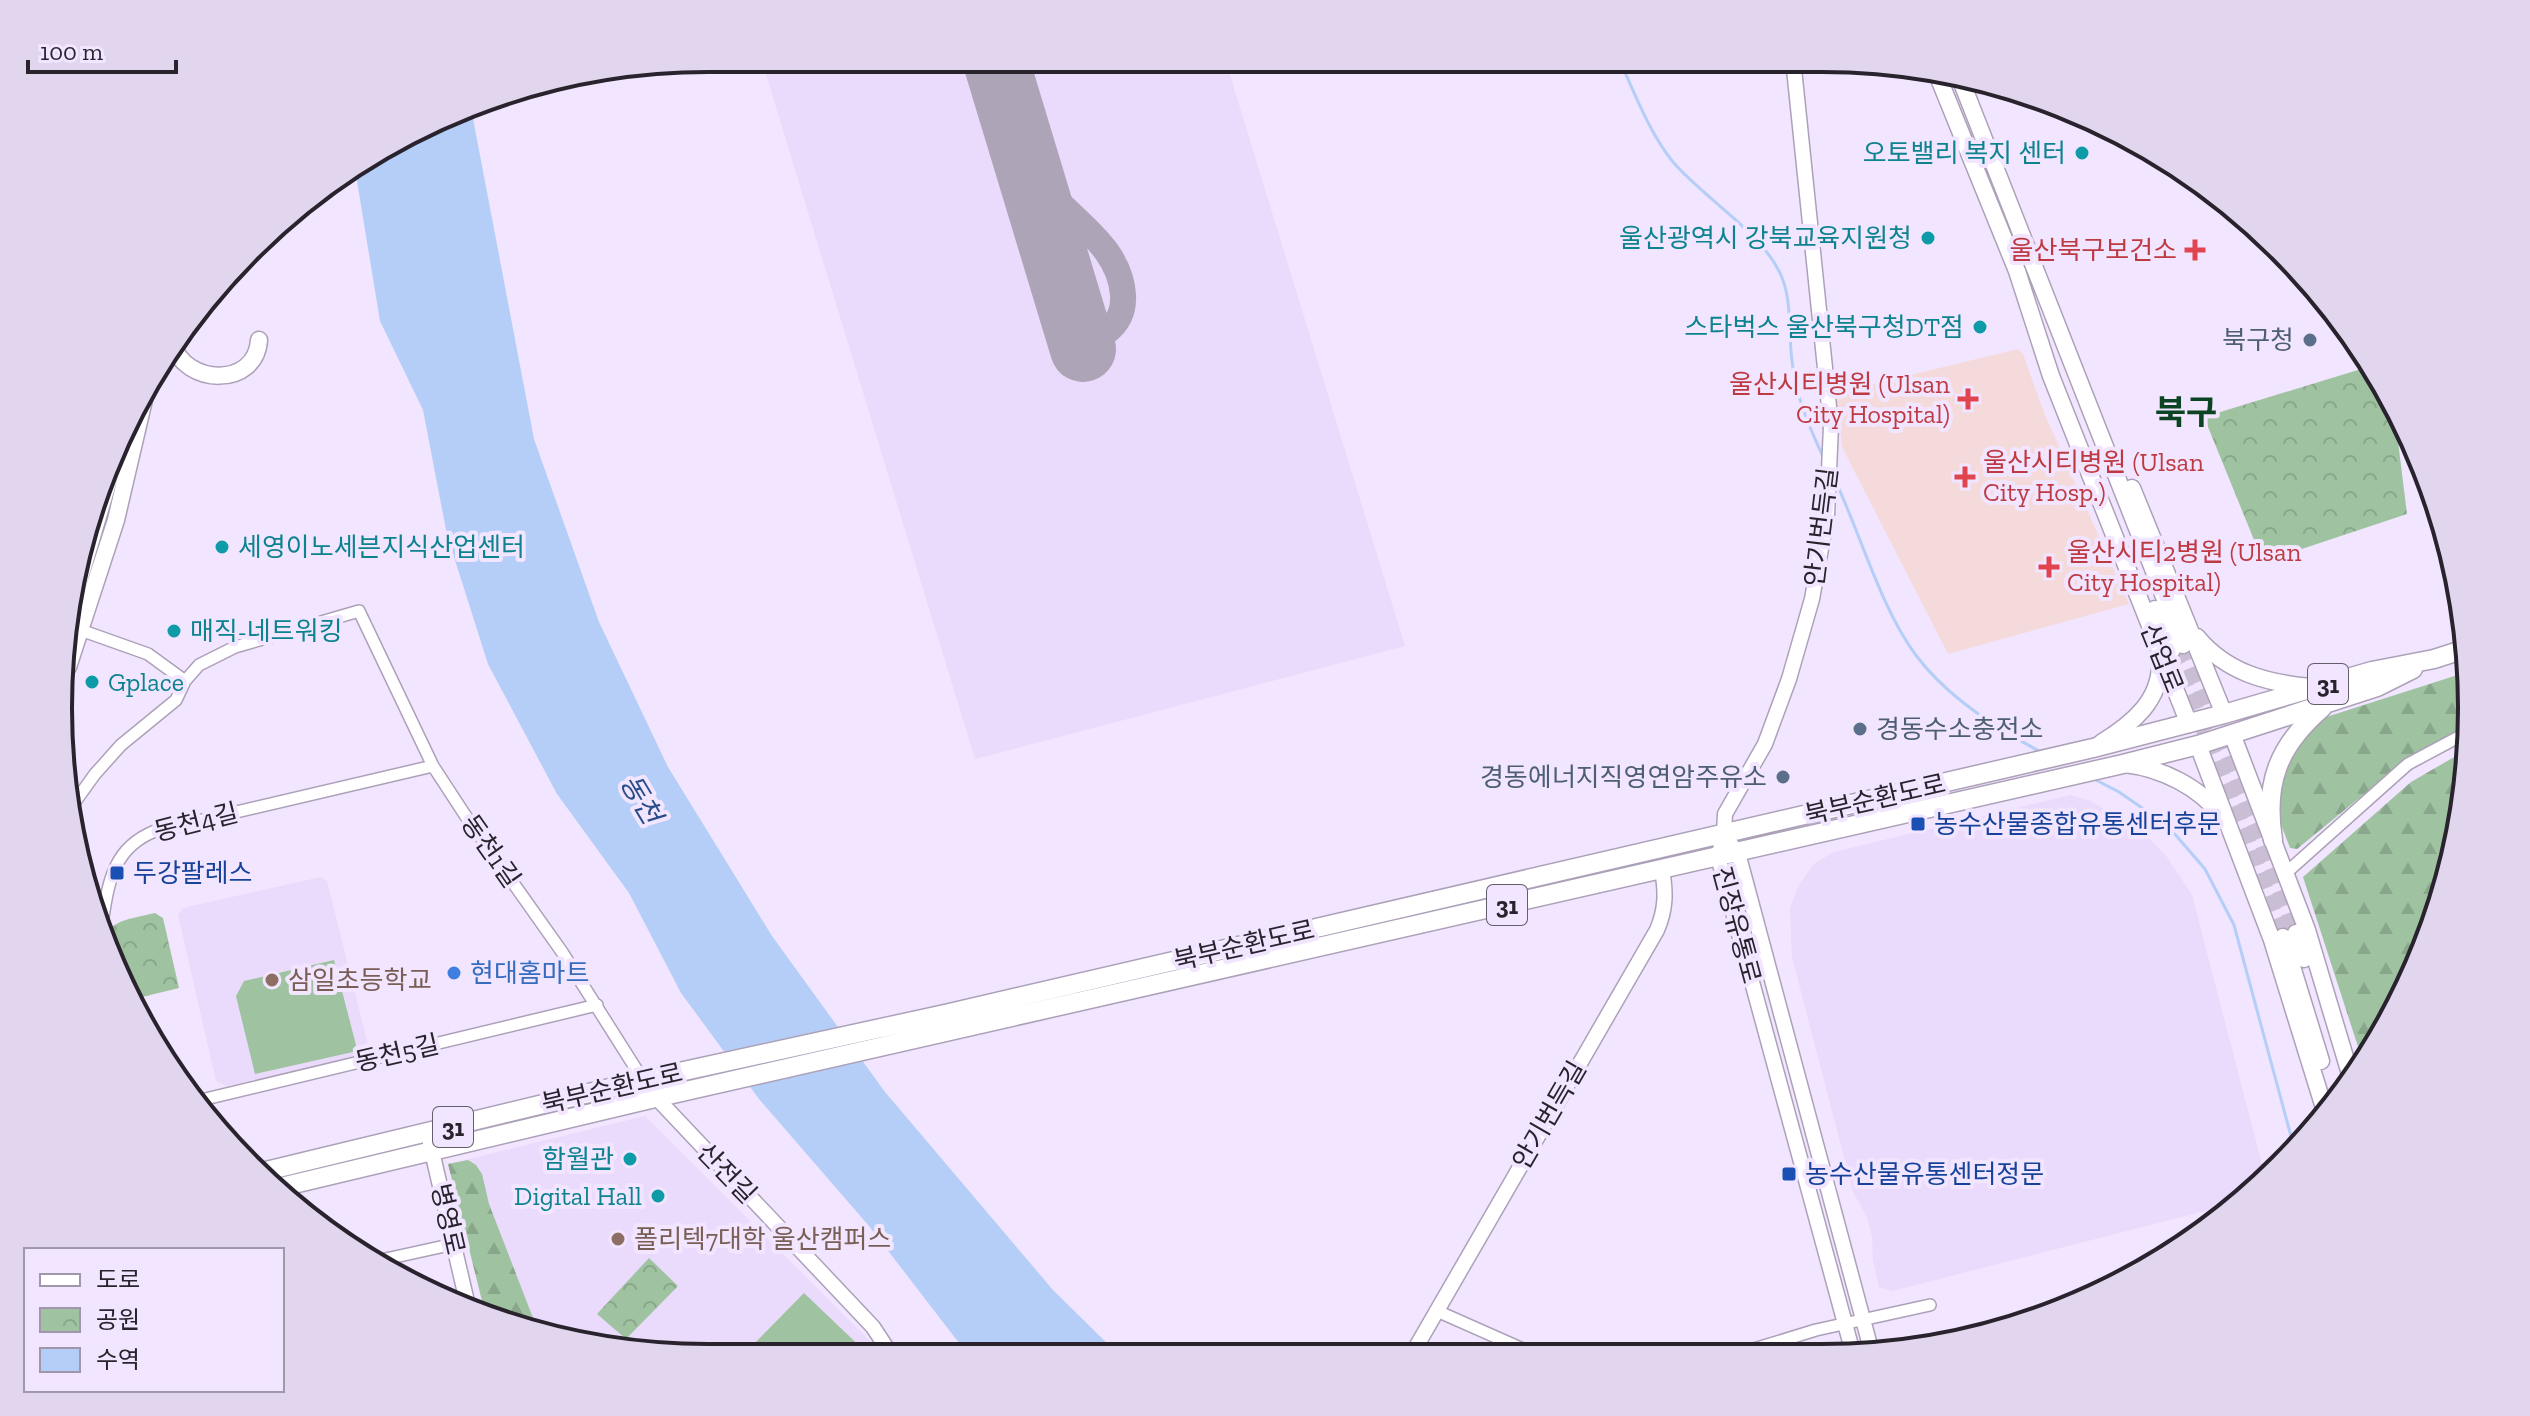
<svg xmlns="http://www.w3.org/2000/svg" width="2530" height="1416" font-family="'Zilla Slab','Noto Sans KR',serif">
<defs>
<pattern id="forest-firs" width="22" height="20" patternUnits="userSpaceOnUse" patternTransform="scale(2)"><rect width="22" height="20" fill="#9fc3a0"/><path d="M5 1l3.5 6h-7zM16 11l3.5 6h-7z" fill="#89a78a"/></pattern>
<pattern id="park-crowns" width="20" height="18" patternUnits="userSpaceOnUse" patternTransform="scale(2)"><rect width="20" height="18" fill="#9fc3a0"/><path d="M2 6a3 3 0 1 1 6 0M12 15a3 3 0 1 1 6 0" fill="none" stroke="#89a78a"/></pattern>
</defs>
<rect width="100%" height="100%" fill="#f2e5ff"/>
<path fill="#eadafb" d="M 761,58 L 1225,59 L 1405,646 L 975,759 Z
M 2070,795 L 2091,801 L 2147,836 L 2167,857 L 2192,895 L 2266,1180 L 2228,1205 L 1892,1291 L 1879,1287 L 1873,1260 L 1872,1237 L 1867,1217 L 1853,1192 L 1792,957 L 1790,908 L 1799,885 L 1814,864 L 1834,852 Z
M 321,877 L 327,881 L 368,1045 L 363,1054 L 227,1086 L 216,1081 L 178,915 L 183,908 Z
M 645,1116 L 885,1356 L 666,1357 L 539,1336 L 487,1314 L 448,1164 Z"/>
<path fill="#f5dadb" d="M 2018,349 L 2023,354 L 2045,415 L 2129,604 L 1948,654 L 1842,447 L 1836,393 Z"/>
<path fill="url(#forest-firs)" d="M 2470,671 L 2469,726 L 2396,768 L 2297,849 L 2290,848 L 2280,822 L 2276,788 L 2295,746 L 2320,719 Z
M 2468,749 L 2466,793 L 2437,917 L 2385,1033 L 2363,1062 L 2303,877 L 2411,782 Z
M 468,1160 L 476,1165 L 482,1174 L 489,1204 L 540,1336 L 485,1313 L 448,1164 Z"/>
<path fill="url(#park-crowns)" d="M 2371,366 L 2393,401 L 2407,514 L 2263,562 L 2204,417 Z
M 155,913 L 163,918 L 179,988 L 134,999 L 107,956 C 99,919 128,920 155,913 Z
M 649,1258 L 678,1286 L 626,1339 L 597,1314 Z"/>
<path fill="#9fc3a0" d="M 334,960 L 356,1045 L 353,1052 L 255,1074 L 236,996 L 244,981 Z
M 804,1293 L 870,1356 L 742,1356 Z"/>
<path fill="#b5cef7" d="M 471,108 L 534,439 L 599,622 L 668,767 L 772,936 L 885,1092 L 1053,1290 L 1119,1355 L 969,1356 L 869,1226 L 759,1099 L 681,993 L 629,893 L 557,794 L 488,664 L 447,535 L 423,410 L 380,321 L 355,169 Z"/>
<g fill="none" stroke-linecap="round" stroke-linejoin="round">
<path stroke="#b5cef7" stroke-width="3" d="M 1619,59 C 1635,94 1649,132 1673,162 C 1703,197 1759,231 1779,271 C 1793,298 1788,332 1792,361 C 1796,398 1809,426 1824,459
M 1835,480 C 1860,533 1881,608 1915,654 C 1946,696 1995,728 2041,752
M 2094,779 L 2119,792 L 2167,825 L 2205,869 L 2234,925 L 2295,1151"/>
<path stroke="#aea4b8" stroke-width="26" d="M 1020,141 C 1027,159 1033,174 1046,189 C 1074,222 1120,247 1123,295 C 1124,311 1119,322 1106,332 C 1098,338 1088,342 1078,339 C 1042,329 1052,296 1050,267 C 1049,249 1045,231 1042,213"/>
<path stroke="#aea4b8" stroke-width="66" d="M 995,58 L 1083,349"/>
<path stroke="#cabed5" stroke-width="16" stroke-dasharray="16 8" stroke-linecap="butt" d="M 2183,645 L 2257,828 L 2296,933
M 2172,650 L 2245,833 L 2283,937"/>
<defs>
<path id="minor" d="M 72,627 L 148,654 L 185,681
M 72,806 L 95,774 L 121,745 L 176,700 L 185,681 L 199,665 L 235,647 L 359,611 L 433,766 L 465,815 L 562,952 L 643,1080
M 2286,873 L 2408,764 L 2468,732
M 101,930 C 108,887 110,849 155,831 L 433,766
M 197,1101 L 597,1005
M 372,1262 L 454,1244
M 1437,1311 L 1534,1354
M 1741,1353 L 1816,1330 L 1930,1305"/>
<path id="tertiary" d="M 1793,59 L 1831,426 L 1827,515 L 1812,599 L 1789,679 L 1765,744 L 1725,814 L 1724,834 L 1718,857 L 1853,1353
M 1731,844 L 1738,853 L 1872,1353
M 650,1091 L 873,1327 L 892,1356
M 430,1143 L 468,1306
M 1412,1354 L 1657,930 C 1666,909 1666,892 1662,870"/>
<path id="secondary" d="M 1937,74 L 2017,271 L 2051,376 L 2189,724
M 1960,78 L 2183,645
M 172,343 C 185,386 256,388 259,340
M 2132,488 L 2224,714
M 74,598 L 112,469
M 2155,609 L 2172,650
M 2197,637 C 2227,673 2267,683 2311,687
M 68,667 L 116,520 L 144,400
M 2232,734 L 2307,930 L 2351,1077
M 2101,743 C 2132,724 2162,700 2160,660
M 2198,745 L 2272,940 L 2325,1111
M 2125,764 C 2161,768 2200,787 2221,816
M 2296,933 L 2304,959
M 2283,937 L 2321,1061"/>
<path id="primary" d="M 2273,840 C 2264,783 2278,746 2322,708
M 262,1172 L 643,1080 L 945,1014 L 2093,748 L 2224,714 L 2372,671 L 2434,659 L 2468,648
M 281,1187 L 655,1098 L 2123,764 L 2198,745 L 2377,687 L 2413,669"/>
</defs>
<use href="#minor" stroke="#ada1b9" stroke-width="14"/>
<use href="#tertiary" stroke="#ada1b9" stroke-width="17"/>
<use href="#secondary" stroke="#ada1b9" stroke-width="19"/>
<use href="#primary" stroke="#ada1b9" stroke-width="21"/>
<use href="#minor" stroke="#fff" stroke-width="11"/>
<use href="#tertiary" stroke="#fff" stroke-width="14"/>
<use href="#secondary" stroke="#fff" stroke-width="16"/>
<use href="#primary" stroke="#fff" stroke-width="18"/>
</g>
<g fill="#0f9aa8" stroke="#f2e5ff" stroke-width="3">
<circle cx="2082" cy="153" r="8"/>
<circle cx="1928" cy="238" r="8"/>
<circle cx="1980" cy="327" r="8"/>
<circle cx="222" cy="547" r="8"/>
<circle cx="174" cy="631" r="8"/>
<circle cx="92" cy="682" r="8"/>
<circle cx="630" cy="1159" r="8"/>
<circle cx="658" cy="1196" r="8"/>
</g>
<g fill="#e0444e" stroke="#f2e5ff" stroke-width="3">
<path d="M2191 238h8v8h8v8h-8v8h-8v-8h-8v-8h8z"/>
<path d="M1964 387h8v8h8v8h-8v8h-8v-8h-8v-8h8z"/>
<path d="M1961 465h8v8h8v8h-8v8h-8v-8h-8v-8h8z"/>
<path d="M2045 555h8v8h8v8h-8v8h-8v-8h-8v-8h8z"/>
</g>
<g fill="#5c6f8a" stroke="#f2e5ff" stroke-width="3">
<circle cx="2310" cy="340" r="8"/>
<circle cx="1860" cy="729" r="8"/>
<circle cx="1783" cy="777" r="8"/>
</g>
<g fill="#1a4fb4" stroke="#f2e5ff" stroke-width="3">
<rect x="1910" y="816" width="16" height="16" rx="4"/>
<rect x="109" y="865" width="16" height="16" rx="4"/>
<rect x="1781" y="1166" width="16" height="16" rx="4"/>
</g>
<circle fill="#3f7fe0" stroke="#f2e5ff" stroke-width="3" cx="454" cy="973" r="8"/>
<g fill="#8d6e63" stroke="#f2e5ff" stroke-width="3">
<circle cx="272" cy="980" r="8"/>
<circle cx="618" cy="1239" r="8"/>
</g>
<g text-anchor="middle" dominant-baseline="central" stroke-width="8" stroke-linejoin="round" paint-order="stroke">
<g fill="#f2e5ff" stroke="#655d6c" stroke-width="2">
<rect x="2308" y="664" width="40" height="40" rx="6"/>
<rect x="1487" y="885" width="40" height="40" rx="6"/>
<rect x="433" y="1107" width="40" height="40" rx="6"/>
</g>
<g font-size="24" font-weight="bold" fill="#28232d">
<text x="2328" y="684">31</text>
<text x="1507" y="905">31</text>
<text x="453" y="1127">31</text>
</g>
<g font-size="26" fill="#0d838f" stroke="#f2e5ff" text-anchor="end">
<text x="2066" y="153">오토밸리 복지 센터</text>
<text x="1912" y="238">울산광역시 강북교육지원청</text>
<text x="1964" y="327">스타벅스 울산북구청DT점</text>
<text x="238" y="547" text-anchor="start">세영이노세븐지식산업센터</text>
<text x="190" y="631" text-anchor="start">매직-네트워킹</text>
<text x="108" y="682" text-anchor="start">Gplace</text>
<text x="614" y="1159">함월관</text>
<text x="642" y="1196">Digital Hall</text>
</g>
<g font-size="26" fill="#be3a42" stroke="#f2e5ff" text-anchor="end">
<text x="2177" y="250">울산북구보건소</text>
<text x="1950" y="384">울산시티병원 (Ulsan<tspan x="1950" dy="30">City Hospital)</tspan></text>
<text x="1983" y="462" text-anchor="start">울산시티병원 (Ulsan<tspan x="1983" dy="30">City Hosp.)</tspan></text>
<text x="2067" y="552" text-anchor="start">울산시티2병원 (Ulsan<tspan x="2067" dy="30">City Hospital)</tspan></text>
</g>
<g font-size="26" fill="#4e5e75" stroke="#f2e5ff" text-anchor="end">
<text x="2294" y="340">북구청</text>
<text x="1876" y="729" text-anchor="start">경동수소충전소</text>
<text x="1767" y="777">경동에너지직영연암주유소</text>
</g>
<g font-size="26" fill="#28232d" stroke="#f2e5ff">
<text transform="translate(1821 527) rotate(-83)">안기번득길</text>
<text transform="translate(2162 658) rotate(68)">산업로</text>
<text transform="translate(1875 799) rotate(-13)">북부순환도로</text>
<text transform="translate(196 822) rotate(-14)">동천4길</text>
<text transform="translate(491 851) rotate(55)">동천1길</text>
<text transform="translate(1737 925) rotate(75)">진장유통로</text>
<text transform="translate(1244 945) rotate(-13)">북부순환도로</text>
<text transform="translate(397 1053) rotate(-13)">동천5길</text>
<text transform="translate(612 1088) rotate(-13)">북부순환도로</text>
<text transform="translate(1549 1115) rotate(-60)">안기번득길</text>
<text transform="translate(727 1173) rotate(46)">산전길</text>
<text transform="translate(448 1219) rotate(77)">병영로</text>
</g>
<g font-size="26" fill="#164399" stroke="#f2e5ff" text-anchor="start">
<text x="1934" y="824">농수산물종합유통센터후문</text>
<text x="133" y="873">두강팔레스</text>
<text x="1805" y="1174">농수산물유통센터정문</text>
</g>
<g font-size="26" fill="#366cbe" stroke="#f2e5ff" text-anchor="start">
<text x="470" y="973">현대홈마트</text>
</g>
<g font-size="26" fill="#785e54" stroke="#f2e5ff" text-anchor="start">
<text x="288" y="980">삼일초등학교</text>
<text x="634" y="1239">폴리텍7대학 울산캠퍼스</text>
</g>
<g font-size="28" font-style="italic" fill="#294d8a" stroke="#f2e5ff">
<text transform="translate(641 799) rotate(59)">동천</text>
</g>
<g font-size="34" font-weight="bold" fill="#0b4323" stroke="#f2e5ff">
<text x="2186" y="412">북구</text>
</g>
</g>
<path d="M0 0H2530V1416H0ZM708 72H1822A636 636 0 0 1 2458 708V708A636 636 0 0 1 1822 1344H708A636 636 0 0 1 72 708V708A636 636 0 0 1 708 72Z" fill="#e2d5ee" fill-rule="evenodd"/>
<path fill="none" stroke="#28232d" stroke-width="4" d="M708 72H1822A636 636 0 0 1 2458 708V708A636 636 0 0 1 1822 1344H708A636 636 0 0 1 72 708V708A636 636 0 0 1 708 72Z"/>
<rect x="24" y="1248" width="260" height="144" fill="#f2e5ff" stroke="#a197ab" stroke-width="2"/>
<rect x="40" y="1274" width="40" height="12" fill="#ffffff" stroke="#a197ab" stroke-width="2"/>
<text x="96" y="1288" font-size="24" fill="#28232d">도로</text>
<rect x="40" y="1308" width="40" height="24" fill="url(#park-crowns)" stroke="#a197ab" stroke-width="2"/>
<text x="96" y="1328" font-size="24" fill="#28232d">공원</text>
<rect x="40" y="1348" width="40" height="24" fill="#b5cef7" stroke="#a197ab" stroke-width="2"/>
<text x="96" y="1368" font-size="24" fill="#28232d">수역</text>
<path d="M28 60v12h148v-12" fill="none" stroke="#28232d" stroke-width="4"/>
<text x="40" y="60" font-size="24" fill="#28232d" stroke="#f2e5ff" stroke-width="6" paint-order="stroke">100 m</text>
</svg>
